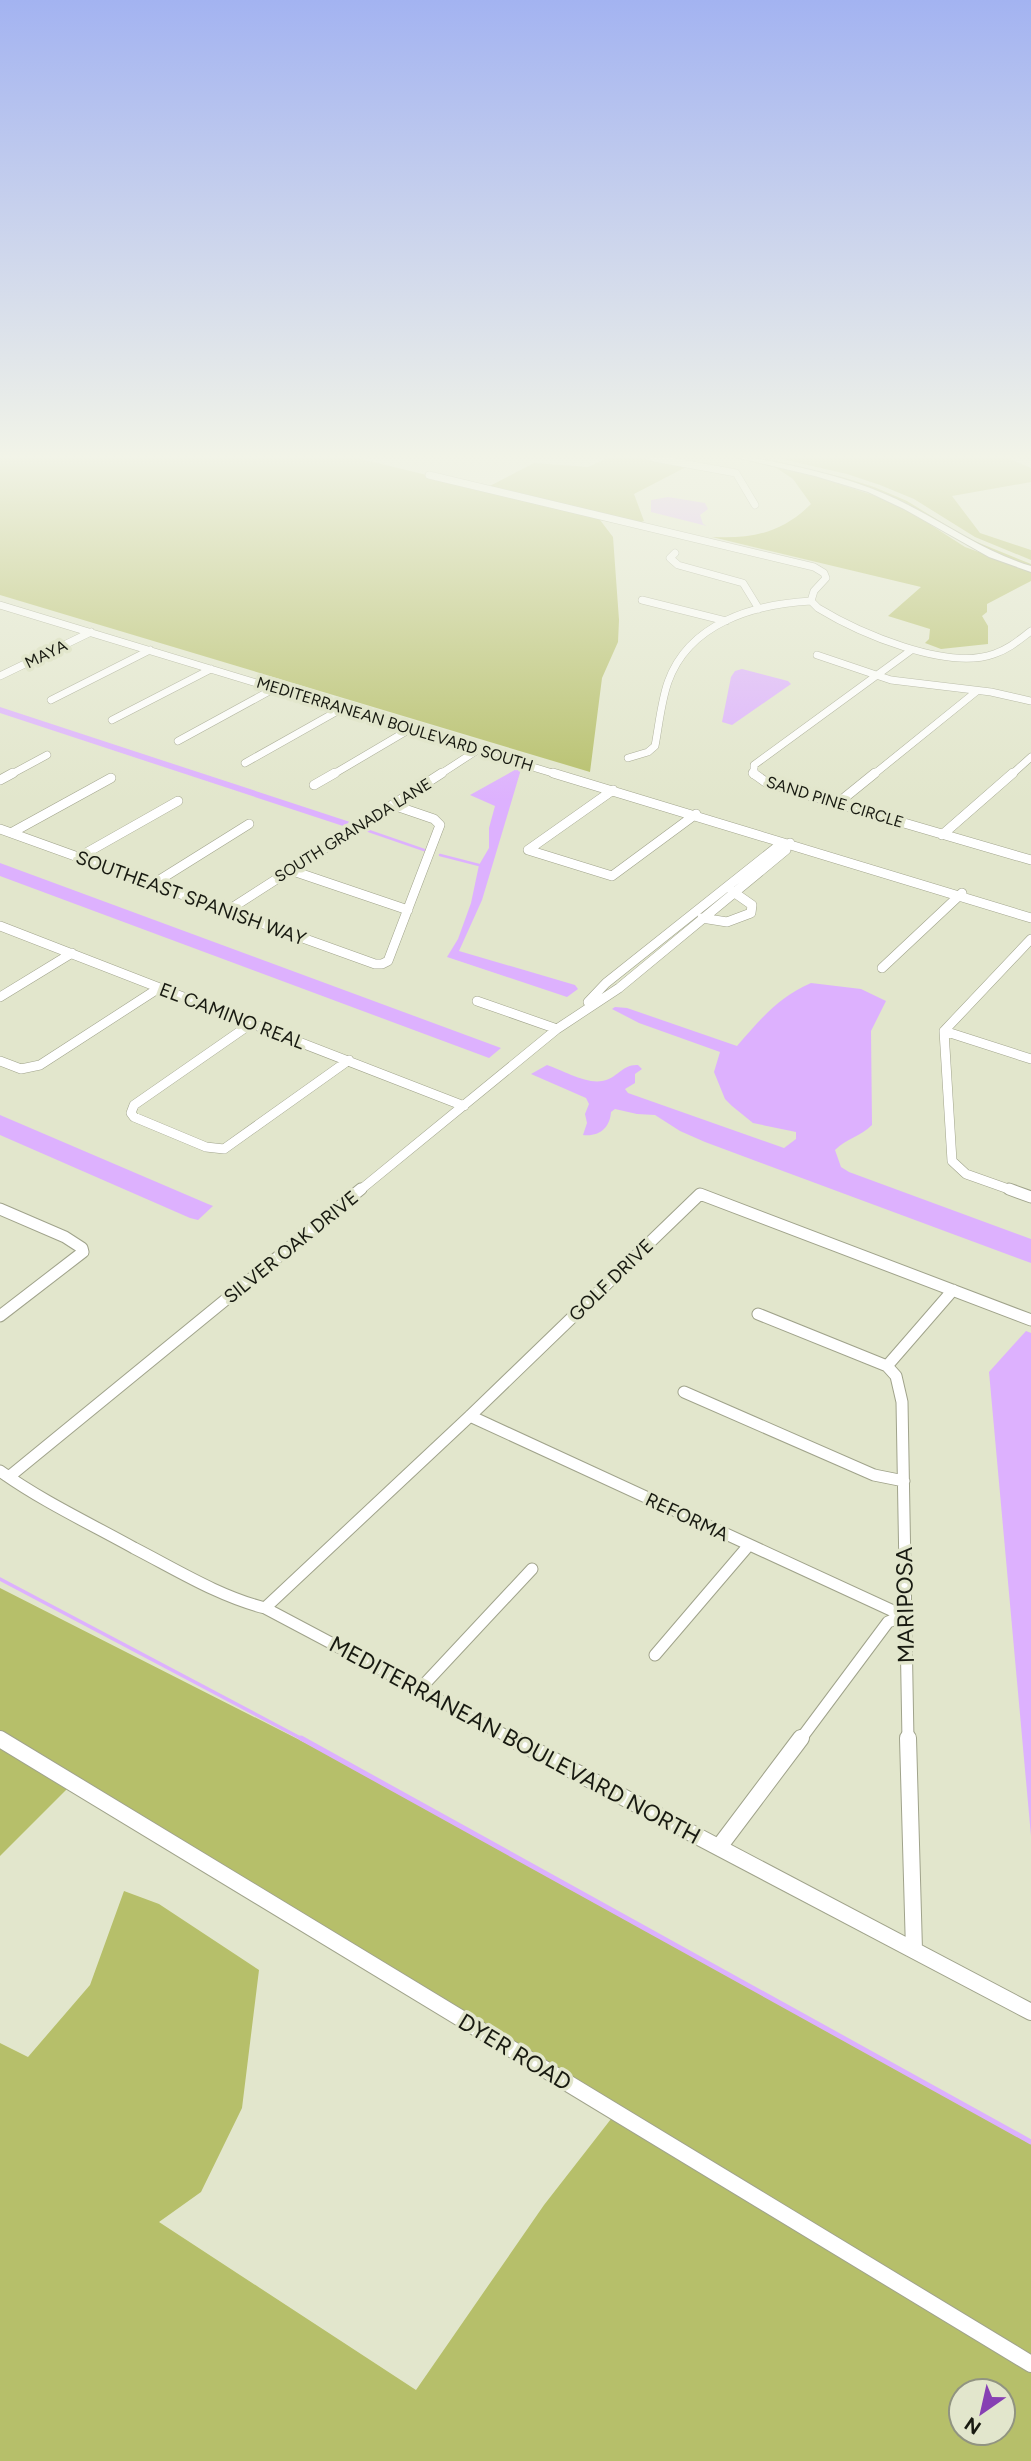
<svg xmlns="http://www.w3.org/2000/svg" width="1031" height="2461" font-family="Figtree,sans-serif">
<rect width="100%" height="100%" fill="#e2e6cc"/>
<path fill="#b6bf6a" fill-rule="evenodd" d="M 0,458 L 357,458 L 484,489 L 534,463 L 588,467 L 607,458 L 639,458 L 686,467 L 634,494 L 644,521 L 631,526 L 600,520 L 613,537 L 619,620 L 618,642 L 602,678 L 590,772 L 0,595 Z
M 763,458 L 842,477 L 874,487 L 907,501 L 967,538 L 1031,564 L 1031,567 L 955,535 L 913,507 L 889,496 Z
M 777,458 L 1008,458 L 1031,468 L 1031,482 L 952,496 L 980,533 L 1031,550 L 1031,560 L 975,537 L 914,499 L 880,485 L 847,474 Z
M 775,467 L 808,474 L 882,498 L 906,509 L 965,547 L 1031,571 L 1031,581 L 987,604 L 987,612 L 982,616 L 988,626 L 988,644 L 941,649 L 925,643 L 929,639 L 930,629 L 888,616 L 921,587 L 712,537 C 752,539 782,533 811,504 L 793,479 Z
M 0,1588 L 339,1760 L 1031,2144 L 1031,2461 L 0,2461 L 0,2043 L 28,2057 L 90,1985 L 124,1891 L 159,1904 L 259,1970 L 242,2108 L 201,2192 L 159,2222 L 416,2390 L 544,2205 L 618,2110 L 70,1786 L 0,1856 ZM 961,2391 L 1003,2391 L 1003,2433 L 961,2433 Z"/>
<path fill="#ddb1fe" d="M 668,497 L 705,503 L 708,509 L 700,515 L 703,524 L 707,526 L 651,512 L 651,500 Z
M 742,669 L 788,681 L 791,684 L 732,725 L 722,722 L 731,677 L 735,671 Z
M 0,707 L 350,822 L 343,826 L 0,713 Z
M 522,766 L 482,900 L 459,951 L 575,985 L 578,989 L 567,997 L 447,957 L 458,939 L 471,903 L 479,865 L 489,848 L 489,828 L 495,806 L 470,795 Z
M 0,863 L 501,1048 L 489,1058 L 0,876 Z
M 811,983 L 861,989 L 886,1001 L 871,1031 L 872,1125 C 860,1137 847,1138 835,1150 L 841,1167 L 849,1172 L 1031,1239 L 1031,1263 L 705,1142 L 680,1131 L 655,1115 L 637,1114 L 615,1109 L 611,1112 C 610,1128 599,1137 583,1135 L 587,1123 L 585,1114 L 589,1104 L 586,1098 L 531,1074 L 547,1065 C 562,1070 586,1084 602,1081 C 617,1079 622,1064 638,1065 L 642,1069 L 635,1074 L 635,1083 L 625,1089 L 628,1093 L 784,1148 L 796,1139 L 796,1132 L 753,1123 L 732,1106 L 725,1099 L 714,1072 L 720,1052 L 639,1023 L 612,1009 L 615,1007 L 627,1008 L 737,1046 C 760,1020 778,997 811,983 Z
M 0,1115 L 208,1204 L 213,1206 L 198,1220 L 190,1218 L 0,1135 Z
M 1026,1331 L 1031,1333 L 1031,1836 L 989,1372 Z"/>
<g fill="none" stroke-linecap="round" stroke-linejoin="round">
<path stroke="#ddb1fe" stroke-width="2.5" d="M 366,830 L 424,850
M 440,855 L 479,865"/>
<path stroke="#ddb1fe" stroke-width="3.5" d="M 0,1579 L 304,1740"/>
<path stroke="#ddb1fe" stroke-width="5" d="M 301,1738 L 1031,2142"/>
<defs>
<path id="minor-far3" d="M 654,458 L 736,473 L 755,505
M 429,475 L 814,567 L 824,573 L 826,578 L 814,591 L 811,601 L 818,608 C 859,633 947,671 994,654 C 1009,649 1019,640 1031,631
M 675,553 L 670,558 L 678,565 L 743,583 L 759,609
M 642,600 L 726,621
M 0,605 L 559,775
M 817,655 L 891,680 L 991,692 L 1031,701
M 0,676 L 91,632
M 51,700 L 150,650
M 112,720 L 211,669
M 178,741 L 275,688
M 628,758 L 648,752 L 655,746 C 659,725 661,702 668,682 C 689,623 754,604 811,601
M 245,763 L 341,709
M 10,775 L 47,755
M 332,775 L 410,729
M 439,775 L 479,749
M 754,775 L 754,765 L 910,651
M 873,775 L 977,691
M 1011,775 L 1031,757"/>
<path id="minor-far2" d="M 553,773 L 1031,918
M 753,773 L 767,783 L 1031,860
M 0,780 L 13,773
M 314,785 L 335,773
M 613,790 L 528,850 L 612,876 L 696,814
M 838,803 L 875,773
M 0,829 L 375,964 L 382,964
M 11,833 L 111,778
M 942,835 L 1013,773
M 79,857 L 178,801
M 290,870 L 408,910
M 153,884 L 249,824
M 227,911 L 442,773
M 702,918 L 727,922 L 751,913 L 752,905 L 732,891
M 0,926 L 464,1106
M 382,964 L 388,961 L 440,825 L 434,819 L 393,805
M 882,968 L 962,893
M 0,997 L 72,953
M 477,1001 L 557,1029
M 588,1002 L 606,983 L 777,847 L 785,847
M 252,1023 L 134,1105 L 131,1113 L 134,1117 L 206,1147 L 224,1149 L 349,1060
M 944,1031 L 1031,1059
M 0,1061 L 21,1069 L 40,1065 L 159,988
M 359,1191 L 557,1029 L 619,988 L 786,850 L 785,847 L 790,843
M 1014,1191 L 966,1174 L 952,1161 L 944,1031 L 1031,939"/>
<path id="minor-far1" d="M 1009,1189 L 1031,1197
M 0,1209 L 65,1237 L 82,1248 L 83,1252 L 0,1316
M 758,1314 L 887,1366
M 684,1392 L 874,1475 L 904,1481
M 470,1416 L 904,1616
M 0,1471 C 42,1501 89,1523 134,1548 C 177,1570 218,1596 265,1608 L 514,1740
M 10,1476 L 361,1189
M 265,1608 L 470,1416 L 700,1194 L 1031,1320
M 655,1655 L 749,1545
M 418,1691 L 532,1569
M 800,1740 L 888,1622 L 904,1616
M 908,1740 L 902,1402 L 896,1376 L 887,1366 L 953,1290"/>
<path id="minor" d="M 511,1738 L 1031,2012
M 908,1738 L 914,1950
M 0,1739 L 1031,2364
M 719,1847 L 801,1738"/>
<path id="tertiary" d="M 739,458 C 759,457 778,463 798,467 C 837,476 875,487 910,506 C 951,527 987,553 1031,566 L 1031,572 L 989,557 L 904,509 L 868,492 L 815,476 Z"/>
</defs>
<use href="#minor-far3" stroke="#a0a38b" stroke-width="8"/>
<use href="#minor-far2" stroke="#a0a38b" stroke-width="10"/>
<use href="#minor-far1" stroke="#a0a38b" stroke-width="13"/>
<use href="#minor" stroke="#a0a38b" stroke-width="18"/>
<use href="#tertiary" stroke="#a0a38b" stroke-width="2"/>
<use href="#minor-far3" stroke="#fff" stroke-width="7"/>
<use href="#minor-far2" stroke="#fff" stroke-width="9"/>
<use href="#minor-far1" stroke="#fff" stroke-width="11"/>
<use href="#minor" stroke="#fff" stroke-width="16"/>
<use href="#tertiary" fill="#fff" fill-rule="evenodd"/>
</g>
<linearGradient id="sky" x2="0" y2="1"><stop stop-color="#a3b3f1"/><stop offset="0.57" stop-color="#f2f4e8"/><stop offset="1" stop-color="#f2f4e8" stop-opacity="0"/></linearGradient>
<rect width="1031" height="802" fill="url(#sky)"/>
<g text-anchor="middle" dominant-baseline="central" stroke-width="7" stroke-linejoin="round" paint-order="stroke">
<g font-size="16" fill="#181a11" stroke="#e2e6cc">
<text transform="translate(46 654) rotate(-26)">MAYA</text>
<text transform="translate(395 724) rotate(17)">MEDITERRANEAN BOULEVARD SOUTH</text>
<text transform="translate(835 802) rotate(17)">SAND PINE CIRCLE</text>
<text transform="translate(353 830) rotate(-32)">SOUTH GRANADA LANE</text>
</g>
<g font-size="19" fill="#181a11" stroke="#e2e6cc">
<text transform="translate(191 898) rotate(20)">SOUTHEAST SPANISH WAY</text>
<text transform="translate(232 1016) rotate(21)">EL CAMINO REAL</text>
<text transform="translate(291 1247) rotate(-39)">SILVER OAK DRIVE</text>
<text transform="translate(611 1280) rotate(-44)">GOLF DRIVE</text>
<text transform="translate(687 1517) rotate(25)">REFORMA</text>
</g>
<g font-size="23" fill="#181a11" stroke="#e2e6cc">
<text transform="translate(905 1605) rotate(-91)">MARIPOSA</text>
<text transform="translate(515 1740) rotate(28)">MEDITERRANEAN BOULEVARD NORTH</text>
<text transform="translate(515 2052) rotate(31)">DYER ROAD</text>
</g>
</g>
<g transform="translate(982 2412) rotate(214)"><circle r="33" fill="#e2e6cc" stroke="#919481" stroke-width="2"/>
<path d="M0-5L12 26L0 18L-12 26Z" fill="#8740b3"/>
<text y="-10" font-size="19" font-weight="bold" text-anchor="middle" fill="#181a11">N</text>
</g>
</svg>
